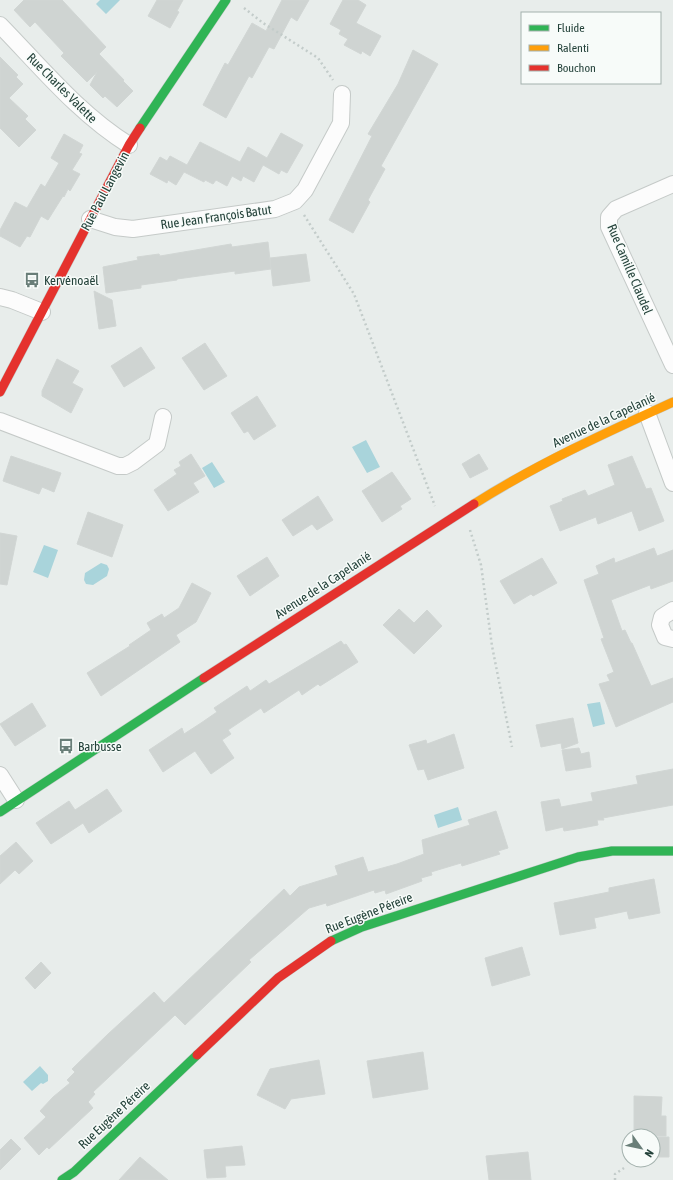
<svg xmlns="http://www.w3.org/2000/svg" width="673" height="1180" font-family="'Asap Condensed',sans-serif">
<rect width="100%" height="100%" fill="#e8edeb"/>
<path fill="#a9d4db" d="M 100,0 L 120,0 L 106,14 L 96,4 Z
M 366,440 L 380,467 L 367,473 L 352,447 Z
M 212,462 L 225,482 L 214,488 L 202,468 Z
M 44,545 L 58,550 L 48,578 L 33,572 Z
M 101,563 L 107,565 L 109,569 L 107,576 L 93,585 L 86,584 L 84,580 L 85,573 Z
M 600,702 L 605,724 L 593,727 L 587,704 Z
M 458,807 L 462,820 L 438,828 L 434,815 Z
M 40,1066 L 48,1075 L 48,1081 L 43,1084 L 41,1083 L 32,1091 L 23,1082 Z"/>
<path fill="#cfd4d2" stroke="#d1d6d4" d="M 24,0 L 62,0 L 106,47 L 99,54 L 124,80 L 123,81 L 133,91 L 117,107 L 105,96 L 103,98 L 90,85 L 97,72 L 87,82 L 61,56 L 64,53 L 35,22 L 30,27 L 14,10 Z
M 157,0 L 183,0 L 177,11 L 179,12 L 170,28 L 148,16 Z
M 282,0 L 309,0 L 297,21 L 291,17 L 274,49 L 269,47 L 252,78 L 249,76 L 226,118 L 203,105 L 225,63 L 228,65 L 252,23 L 266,31 Z
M 343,0 L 358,0 L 366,5 L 356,23 L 381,36 L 370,56 L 362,51 L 361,54 L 344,45 L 348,39 L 339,34 L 341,30 L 330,24 Z
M 413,50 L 438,64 L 381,166 L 385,169 L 368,200 L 370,202 L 353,233 L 329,220 L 372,136 L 368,134 L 398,84 Z
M 0,57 L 18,75 L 16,77 L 23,84 L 9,98 L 28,116 L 25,119 L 36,130 L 19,147 L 0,128 Z
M 281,133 L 303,145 L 287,173 L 281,170 L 279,174 L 263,165 L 254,182 L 243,176 L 241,181 L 232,176 L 227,186 L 216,180 L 213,184 L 205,180 L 204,182 L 184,172 L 176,185 L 168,180 L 167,183 L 150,174 L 160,157 L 167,161 L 170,156 L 187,165 L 200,142 L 240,162 L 248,147 L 267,158 Z
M 64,134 L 83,145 L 79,153 L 82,154 L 72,170 L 80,174 L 70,191 L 68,189 L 64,197 L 63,196 L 48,220 L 41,216 L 30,237 L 27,236 L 20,247 L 0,236 L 0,230 L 15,202 L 27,208 L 41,184 L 45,187 L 59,163 L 51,158 Z
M 268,242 L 271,269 L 235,274 L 235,271 L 177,279 L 177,280 L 141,285 L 141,288 L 106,293 L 103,267 L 138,260 L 137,257 L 159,254 L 160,256 L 231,244 L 232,247 Z
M 306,254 L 310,281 L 273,286 L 270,258 Z
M 94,291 L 112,300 L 116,326 L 99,329 Z
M 205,343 L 227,376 L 204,390 L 182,358 Z
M 141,347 L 155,368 L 124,387 L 111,366 Z
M 57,359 L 79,371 L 72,383 L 83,389 L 71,413 L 42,396 L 42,391 Z
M 257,396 L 276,426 L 254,440 L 248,431 L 244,433 L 231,413 Z
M 191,454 L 205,476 L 193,483 L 199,492 L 168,511 L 154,490 L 177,474 L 174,470 L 181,466 L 179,462 Z
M 479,454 L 488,469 L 470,478 L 462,464 Z
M 11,456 L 61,473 L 54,492 L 42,487 L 39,494 L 3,481 Z
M 632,456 L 646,489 L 651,488 L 664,521 L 639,531 L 632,511 L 598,524 L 596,517 L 560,531 L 550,506 L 563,501 L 562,499 L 585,490 L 588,496 L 615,485 L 608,465 Z
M 392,472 L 411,499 L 400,506 L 402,509 L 382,522 L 362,491 Z
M 318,496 L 333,520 L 317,530 L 312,524 L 293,536 L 282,520 Z
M 88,512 L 123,525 L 112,557 L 77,544 Z
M 0,533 L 17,536 L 7,585 L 0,584 Z
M 654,548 L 657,556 L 673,550 L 673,581 L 651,589 L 650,585 L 611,600 L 622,631 L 625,630 L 631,643 L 632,643 L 651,686 L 673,678 L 673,702 L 616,727 L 599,684 L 610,681 L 607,675 L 614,672 L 601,639 L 604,638 L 584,580 L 599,574 L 596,566 L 614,558 L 615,563 Z
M 267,557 L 279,576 L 250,596 L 237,576 Z
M 542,558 L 557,583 L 533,596 L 531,594 L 514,604 L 500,581 Z
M 192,583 L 211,593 L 196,622 L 176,635 L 180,642 L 101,696 L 87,673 L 130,646 L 129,645 L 151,630 L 147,623 L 162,614 L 164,618 L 179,608 Z
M 399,609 L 414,623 L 427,610 L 442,626 L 414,654 L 383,625 Z
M 341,641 L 344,645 L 346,644 L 358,662 L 320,686 L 318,684 L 302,695 L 299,690 L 264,713 L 261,708 L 228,730 L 231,734 L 222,740 L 234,758 L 211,774 L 195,751 L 163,772 L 149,750 L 182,728 L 184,734 L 201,723 L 217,712 L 214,708 L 247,686 L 250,691 L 266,680 L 269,684 Z
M 32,703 L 46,726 L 15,746 L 0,724 Z
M 573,718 L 578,743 L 562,749 L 561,743 L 541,747 L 536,725 Z
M 454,734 L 464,768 L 428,780 L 424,769 L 418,770 L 409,745 L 426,740 L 427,744 Z
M 579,748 L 581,754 L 589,752 L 591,767 L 566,771 L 562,750 Z
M 673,769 L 673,805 L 603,818 L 604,820 L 597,820 L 598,825 L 582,828 L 564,831 L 563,827 L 546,831 L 541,802 L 559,799 L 561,807 L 593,801 L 591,793 L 638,784 L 636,776 Z
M 107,789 L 122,811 L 89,833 L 83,823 L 51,844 L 36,823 L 69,801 L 75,810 Z
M 496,811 L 508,848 L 498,851 L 500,854 L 462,866 L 461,863 L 431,872 L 432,875 L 421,878 L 422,881 L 386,894 L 385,890 L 375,893 L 374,890 L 327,906 L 326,903 L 309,908 L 249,960 L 251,962 L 185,1025 L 175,1015 L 159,1030 L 93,1092 L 95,1094 L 88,1102 L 93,1108 L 49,1149 L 47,1147 L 39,1155 L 24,1138 L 46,1117 L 40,1111 L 53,1097 L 70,1083 L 67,1080 L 75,1072 L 72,1069 L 108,1034 L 154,992 L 164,1003 L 284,889 L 290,896 L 299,887 L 338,875 L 335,866 L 363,857 L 368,872 L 397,864 L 424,854 L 422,840 L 470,825 L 468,820 Z
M 16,842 L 33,861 L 19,874 L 15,870 L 0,884 L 0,856 Z
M 654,879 L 660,913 L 629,919 L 627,911 L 594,918 L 596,928 L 560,935 L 554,903 L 609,892 L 609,888 Z
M 522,947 L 530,975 L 492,986 L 485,958 Z
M 41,962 L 51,973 L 35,989 L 25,978 Z
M 423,1052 L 428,1089 L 373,1098 L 367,1061 Z
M 319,1060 L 325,1094 L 291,1099 L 285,1109 L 257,1095 L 270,1069 Z
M 634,1096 L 662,1097 L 661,1116 L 666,1116 L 666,1136 L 634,1136 Z
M 653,1137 L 669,1137 L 669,1157 L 653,1157 Z
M 11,1139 L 21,1149 L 0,1170 L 0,1150 Z
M 242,1146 L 245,1165 L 225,1166 L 226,1177 L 207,1178 L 204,1150 Z
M 528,1152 L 531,1180 L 489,1180 L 486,1156 Z
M 140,1157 L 168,1180 L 119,1180 Z"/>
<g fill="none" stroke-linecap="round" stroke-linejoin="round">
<defs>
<path id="street" d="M 0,25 C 41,67 79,114 129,145
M 673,184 L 616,209 L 609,217 L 609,227 L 673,365
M 90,219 L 115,227 L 133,229 L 275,209 L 295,201 L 305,190 L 341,123 L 342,94
M 0,297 L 12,300 L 42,312
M 647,413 L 673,483
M 0,421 L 118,466 L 125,466 L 133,462 L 157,444 L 163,417
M 673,610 L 662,617 L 660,625 L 665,637 L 673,639
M 0,775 L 16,800"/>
<path id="fast" d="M 140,128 L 226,0
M 0,812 L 204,678
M 331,941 L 362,927 L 578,857 L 612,851 L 673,851
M 62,1180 L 74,1172 L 197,1055"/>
<path id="slow" d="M 474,504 C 537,464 605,433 673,402"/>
<path id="jam" d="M 0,392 L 129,145 L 140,128
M 204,678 L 474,504
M 197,1055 L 278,978 L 331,941"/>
</defs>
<use href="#street" stroke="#c5cac8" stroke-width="18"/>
<use href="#fast" stroke="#c3cbc8" stroke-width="10"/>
<use href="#slow" stroke="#c3cbc8" stroke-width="10"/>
<use href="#jam" stroke="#c3cbc8" stroke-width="10"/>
<path stroke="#c3ccca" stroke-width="2.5" stroke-dasharray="2 3" stroke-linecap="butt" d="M 244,8 L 263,23 L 318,58 L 333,80
M 304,215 L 354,294 L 435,506
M 470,530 L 481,565 L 492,646 L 512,747
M 615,1180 L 615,1174 L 624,1168"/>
<use href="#street" stroke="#fcfcfc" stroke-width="16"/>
<use href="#fast" stroke="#30b455" stroke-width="9"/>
<use href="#slow" stroke="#ff9f0a" stroke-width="9"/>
<use href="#jam" stroke="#e5322d" stroke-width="9"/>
</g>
<defs>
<symbol id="bus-bare" viewBox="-9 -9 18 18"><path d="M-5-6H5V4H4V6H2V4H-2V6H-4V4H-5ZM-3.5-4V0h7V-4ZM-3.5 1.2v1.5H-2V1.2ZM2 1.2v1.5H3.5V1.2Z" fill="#697e78" stroke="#f7fbf9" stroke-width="2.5" paint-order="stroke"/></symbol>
</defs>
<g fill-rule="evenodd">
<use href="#bus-bare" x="21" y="269" width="22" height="22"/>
<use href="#bus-bare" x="55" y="735" width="22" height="22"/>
</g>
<g text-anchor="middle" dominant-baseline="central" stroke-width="3" stroke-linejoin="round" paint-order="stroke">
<g font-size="13" fill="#24423a" stroke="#f7fbf9">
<text transform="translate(62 88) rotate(45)">Rue Charles Valette</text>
<text transform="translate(105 191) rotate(-62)">Rue Paul Langevin</text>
<text transform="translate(216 217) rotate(-8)">Rue Jean François Batut</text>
<text transform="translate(630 269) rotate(67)">Rue Camille Claudel</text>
<text transform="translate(604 420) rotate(-25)">Avenue de la Capelanié</text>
<text transform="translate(323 585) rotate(-33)">Avenue de la Capelanié</text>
<text transform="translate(369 913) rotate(-21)">Rue Eugène Péreire</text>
<text transform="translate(114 1115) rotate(-43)">Rue Eugène Péreire</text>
</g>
<g font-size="13" fill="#24423a" stroke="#f7fbf9" text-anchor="start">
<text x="44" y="280">Kervénoaël</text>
<text x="78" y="746">Barbusse</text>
</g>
</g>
<rect x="521" y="12" width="140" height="72" fill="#f7fbf9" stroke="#a3b1ad"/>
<rect x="529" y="25" width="20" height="6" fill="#30b455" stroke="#a3b1ad"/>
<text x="557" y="32" font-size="12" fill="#24423a">Fluide</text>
<rect x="529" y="45" width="20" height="6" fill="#ff9f0a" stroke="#a3b1ad"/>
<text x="557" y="52" font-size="12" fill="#24423a">Ralenti</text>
<rect x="529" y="65" width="20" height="6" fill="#e5322d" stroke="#a3b1ad"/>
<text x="557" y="72" font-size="12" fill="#24423a">Bouchon</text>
<g transform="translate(641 1148) rotate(123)"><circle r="19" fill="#f7fbf9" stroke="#a3b1ad"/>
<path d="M0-3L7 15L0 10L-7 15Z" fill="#697e78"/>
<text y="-6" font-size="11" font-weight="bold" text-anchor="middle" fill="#24423a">N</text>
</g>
</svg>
